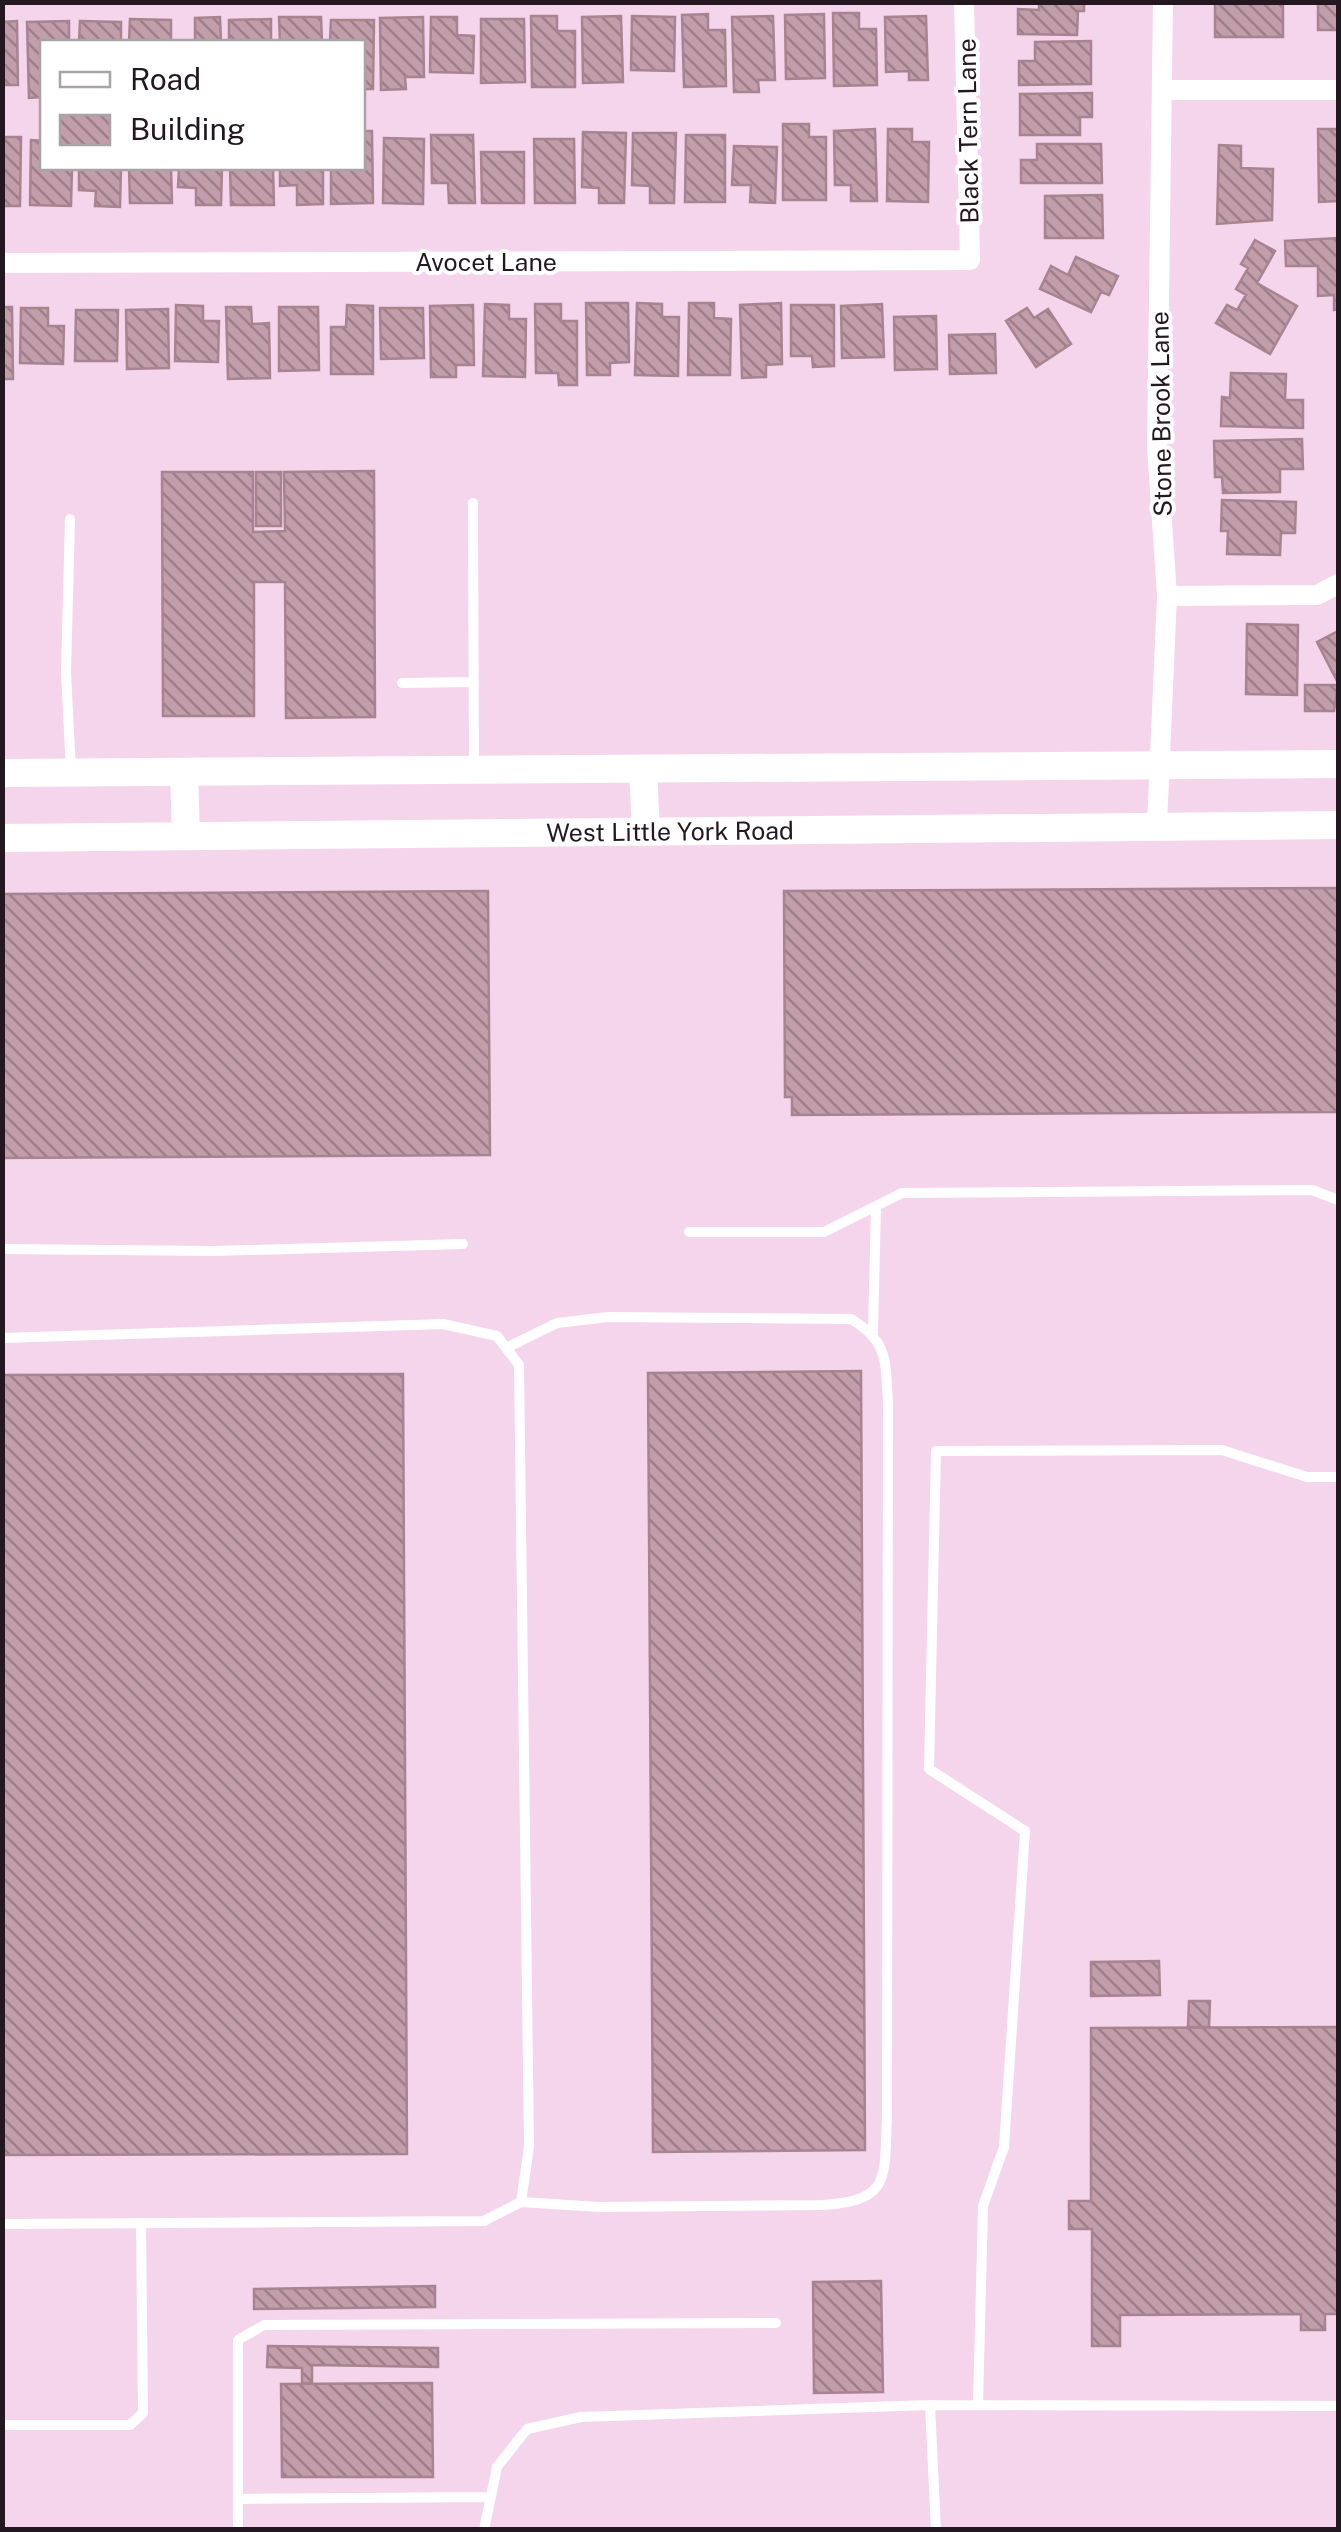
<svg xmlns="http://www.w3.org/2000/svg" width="1341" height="2532" font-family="'Public Sans',sans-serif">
<defs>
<pattern id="building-back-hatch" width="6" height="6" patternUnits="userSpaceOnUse" patternTransform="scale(2.5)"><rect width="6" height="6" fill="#c29daa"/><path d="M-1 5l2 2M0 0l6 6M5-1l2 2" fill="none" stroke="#9d7f8a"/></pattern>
</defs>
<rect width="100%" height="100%" fill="#f5d5ec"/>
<path fill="url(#building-back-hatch)" stroke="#a88490" stroke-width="2.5" d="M 1039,2 L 1084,2 L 1084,11 L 1078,11 L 1077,35 L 1018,34 L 1018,9 L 1039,10 Z
M 1215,2 L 1283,2 L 1283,37 L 1215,37 Z
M 1318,2 L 1338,2 L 1338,30 L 1318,30 Z
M 833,13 L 859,13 L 859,29 L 876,29 L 877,85 L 834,86 Z
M 708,14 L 708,30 L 725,30 L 726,86 L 684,87 L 682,15 Z
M 824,14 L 825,78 L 786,79 L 785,15 Z
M 531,16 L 557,16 L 557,31 L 575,31 L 575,87 L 532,87 Z
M 621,16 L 623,82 L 583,83 L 582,17 Z
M 632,16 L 675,17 L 674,71 L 631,70 Z
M 773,16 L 775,80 L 758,80 L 759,92 L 734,92 L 732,17 Z
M 926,16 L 928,80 L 909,80 L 909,71 L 886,72 L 885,17 Z
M 220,17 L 221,42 L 180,42 L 195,40 L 195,18 Z
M 279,17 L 321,17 L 322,42 L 280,42 Z
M 423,17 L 424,77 L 405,77 L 406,89 L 381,90 L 380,18 Z
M 431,17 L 457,17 L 457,35 L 474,36 L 473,73 L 430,72 Z
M 130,19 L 171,20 L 171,42 L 129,42 Z
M 271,19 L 271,42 L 229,42 L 229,20 Z
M 481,19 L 524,19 L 525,82 L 481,83 Z
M 331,20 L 374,20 L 373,89 L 362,89 L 362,42 L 330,42 Z
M 17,21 L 18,85 L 2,85 L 2,22 Z
M 69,21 L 69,42 L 42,42 L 42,97 L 29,98 L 27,22 Z
M 80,21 L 121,22 L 121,42 L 79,42 Z
M 1091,41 L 1091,84 L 1019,85 L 1019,61 L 1035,61 L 1035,42 Z
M 1092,93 L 1092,117 L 1080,117 L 1080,135 L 1020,135 L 1020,94 Z
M 783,124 L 809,124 L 809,137 L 826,137 L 826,200 L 783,200 Z
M 875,129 L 877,201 L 851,201 L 851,185 L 835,185 L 834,131 Z
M 888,129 L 912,129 L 912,142 L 929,142 L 928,202 L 887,201 Z
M 1318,129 L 1338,129 L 1338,201 L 1319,202 Z
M 362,131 L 372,131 L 373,203 L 331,204 L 331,168 L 362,168 Z
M 583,132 L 626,133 L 624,203 L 599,203 L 599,188 L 582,187 Z
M 633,133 L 676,133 L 674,203 L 650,203 L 650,186 L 632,185 Z
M 431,135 L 473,135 L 475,203 L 449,203 L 448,183 L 432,183 Z
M 686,135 L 725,135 L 725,202 L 685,202 Z
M 2,137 L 21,137 L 20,206 L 2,206 Z
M 384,138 L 424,139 L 423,204 L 383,203 Z
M 534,139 L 574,139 L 575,203 L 535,203 Z
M 31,140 L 42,141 L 42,168 L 72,168 L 71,206 L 30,205 Z
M 1037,144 L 1101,144 L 1102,183 L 1021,183 L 1021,160 L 1037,160 Z
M 1219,145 L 1241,146 L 1241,168 L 1273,169 L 1272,220 L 1217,224 Z
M 734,146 L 777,147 L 775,203 L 750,202 L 751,185 L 732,185 Z
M 481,152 L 524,152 L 524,203 L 482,203 Z
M 79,168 L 121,168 L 120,207 L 95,206 L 96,191 L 79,190 Z
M 129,168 L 171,168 L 172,203 L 130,203 Z
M 179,168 L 222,168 L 221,205 L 196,205 L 196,188 L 178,187 Z
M 230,168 L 273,168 L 274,205 L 231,205 Z
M 280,168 L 323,168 L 323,204 L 297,205 L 297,185 L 280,186 Z
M 1102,195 L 1103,238 L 1045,238 L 1045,196 Z
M 1338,238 L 1338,309 L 1334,310 L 1334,295 L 1318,296 L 1318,266 L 1286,266 L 1285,241 Z
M 1255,240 L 1275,251 L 1257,283 L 1297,306 L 1270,354 L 1216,323 L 1227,305 L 1237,310 L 1246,295 L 1236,289 L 1248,268 L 1241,264 Z
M 1076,257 L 1118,276 L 1109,295 L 1101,292 L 1091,312 L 1040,289 L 1051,266 L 1068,275 Z
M 586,303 L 628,303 L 629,362 L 610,363 L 610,375 L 587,375 Z
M 637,303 L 662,304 L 662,317 L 679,317 L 678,376 L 635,375 Z
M 689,303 L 714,303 L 714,318 L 731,319 L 730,375 L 688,375 Z
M 781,303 L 782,364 L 766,365 L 766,377 L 742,378 L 740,305 Z
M 485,304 L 509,305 L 509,319 L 526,319 L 525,377 L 483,376 Z
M 535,304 L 561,304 L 561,321 L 577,321 L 577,385 L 559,385 L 558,373 L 536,373 Z
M 882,304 L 884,357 L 842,358 L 841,306 Z
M 176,305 L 203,306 L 203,321 L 219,321 L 218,362 L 175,361 Z
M 347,305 L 373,306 L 373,374 L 331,374 L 331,327 L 346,327 Z
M 473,305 L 474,365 L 456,365 L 456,377 L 431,377 L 430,306 Z
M 791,305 L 834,305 L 834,366 L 813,367 L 812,356 L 791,356 Z
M 2,307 L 12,307 L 13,379 L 2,379 Z
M 226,307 L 251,307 L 252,324 L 269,323 L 270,378 L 228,379 Z
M 279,307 L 318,307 L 319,370 L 279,371 Z
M 21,308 L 48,308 L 48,326 L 64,326 L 63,364 L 20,363 Z
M 380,308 L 423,308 L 424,358 L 381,359 Z
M 1027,308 L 1034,318 L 1048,309 L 1071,344 L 1036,367 L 1006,321 Z
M 168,309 L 169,368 L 127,369 L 126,310 Z
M 76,310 L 118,310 L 117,361 L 75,361 Z
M 936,316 L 937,369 L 895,370 L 894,317 Z
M 995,334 L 996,373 L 950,374 L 949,335 Z
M 1231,373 L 1286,374 L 1285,400 L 1303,400 L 1303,428 L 1221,426 L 1222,397 L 1230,398 Z
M 1302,439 L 1303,469 L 1280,469 L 1280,492 L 1223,493 L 1222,477 L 1215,477 L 1214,441 Z
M 374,471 L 375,717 L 286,718 L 285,582 L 254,582 L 254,716 L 163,716 L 162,472 L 253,472 L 253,532 L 285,531 L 284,472 Z
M 256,472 L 281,472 L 281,526 L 256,526 Z
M 1222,500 L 1296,502 L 1295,533 L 1281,533 L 1280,555 L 1227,554 L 1228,531 L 1221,531 Z
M 1247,624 L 1298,625 L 1297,695 L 1246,694 Z
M 1338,631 L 1338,683 L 1317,642 Z
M 1305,685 L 1338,685 L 1334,711 L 1305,711 Z
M 1338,888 L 1338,1112 L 792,1115 L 792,1097 L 785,1097 L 784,891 Z
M 488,891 L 490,1155 L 2,1158 L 2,894 Z
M 861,1371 L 865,2150 L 653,2152 L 648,1373 Z
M 403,1374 L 407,2154 L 2,2155 L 2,1375 Z
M 1159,1961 L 1160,1995 L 1091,1996 L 1091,1962 Z
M 1189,2001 L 1210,2001 L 1209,2027 L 1188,2027 Z
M 1338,2027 L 1338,2314 L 1325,2314 L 1325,2330 L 1301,2330 L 1301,2314 L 1120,2315 L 1120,2346 L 1092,2346 L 1092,2229 L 1069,2229 L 1069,2201 L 1091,2201 L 1091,2028 Z
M 881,2281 L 883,2392 L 814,2393 L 813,2282 Z
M 435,2286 L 435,2307 L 254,2309 L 254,2289 Z
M 268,2346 L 438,2348 L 438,2367 L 312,2365 L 312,2383 L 302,2383 L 302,2368 L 267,2367 Z
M 432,2383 L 433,2477 L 282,2477 L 281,2384 Z"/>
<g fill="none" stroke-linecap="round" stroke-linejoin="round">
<path stroke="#fff" stroke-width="10" d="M 473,503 L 474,769
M 70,519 L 66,672 L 71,772
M 402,683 L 473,682
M 689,1232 L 824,1232 L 902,1193 L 1312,1190 L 1338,1200
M 2,1249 L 215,1251 L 463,1244
M 873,1332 L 876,1206
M 2,1338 L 443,1324 L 497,1336 L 519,1365 L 529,2147 L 521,2202 L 484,2221 L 2,2224
M 506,1348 L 557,1323 L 608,1317 L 851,1319 C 889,1342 885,1361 888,1402 L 887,2117 C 884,2177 892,2201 822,2205 L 599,2207 L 521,2202
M 978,2405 L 983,2206 L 1004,2147 L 1025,1831 L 929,1769 L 936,1451 L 1222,1450 L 1307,1477 L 1338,1477
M 2,2425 L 130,2425 L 143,2413 L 141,2223
M 238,2499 L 488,2497
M 238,2530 L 238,2340 L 264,2325 L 776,2323
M 484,2530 L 497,2467 L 527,2429 L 581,2417 L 930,2405
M 936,2530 L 930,2405 L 1338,2406"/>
<path stroke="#fff" stroke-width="20" d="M 1163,90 L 1338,90
M 2,263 L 970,260 L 964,2
M 1167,596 L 1317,595 L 1338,584
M 1157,825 L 1167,596 L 1157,447 L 1163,2"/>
<g stroke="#fff" stroke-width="28">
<path d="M 643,769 L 646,831"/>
<path d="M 184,772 L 186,836"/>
<path d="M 2,773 L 1338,764"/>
<path id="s1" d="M 2,838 L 1338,825"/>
</g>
</g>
<g text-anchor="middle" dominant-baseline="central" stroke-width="8" stroke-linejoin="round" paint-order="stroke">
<g font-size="25" fill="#231820" stroke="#fff">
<text transform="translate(968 131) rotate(-91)">Black Tern Lane</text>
<text x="486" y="262">Avocet Lane</text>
<text transform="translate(1161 414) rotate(-91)">Stone Brook Lane</text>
<text stroke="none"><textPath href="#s1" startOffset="668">West Little York Road</textPath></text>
</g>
</g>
<rect width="1341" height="2532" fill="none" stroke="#231820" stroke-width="10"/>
<rect x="40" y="40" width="325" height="130" fill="#ffffff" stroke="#a7a3a6" stroke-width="2.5"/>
<rect x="60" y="72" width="50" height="15" fill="#ffffff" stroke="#a7a3a6" stroke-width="2.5"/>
<text x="130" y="90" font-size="30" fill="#231820">Road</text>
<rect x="60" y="115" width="50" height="30" fill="url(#building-back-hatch)" stroke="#a7a3a6" stroke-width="2.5"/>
<text x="130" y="140" font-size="30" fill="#231820">Building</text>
</svg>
